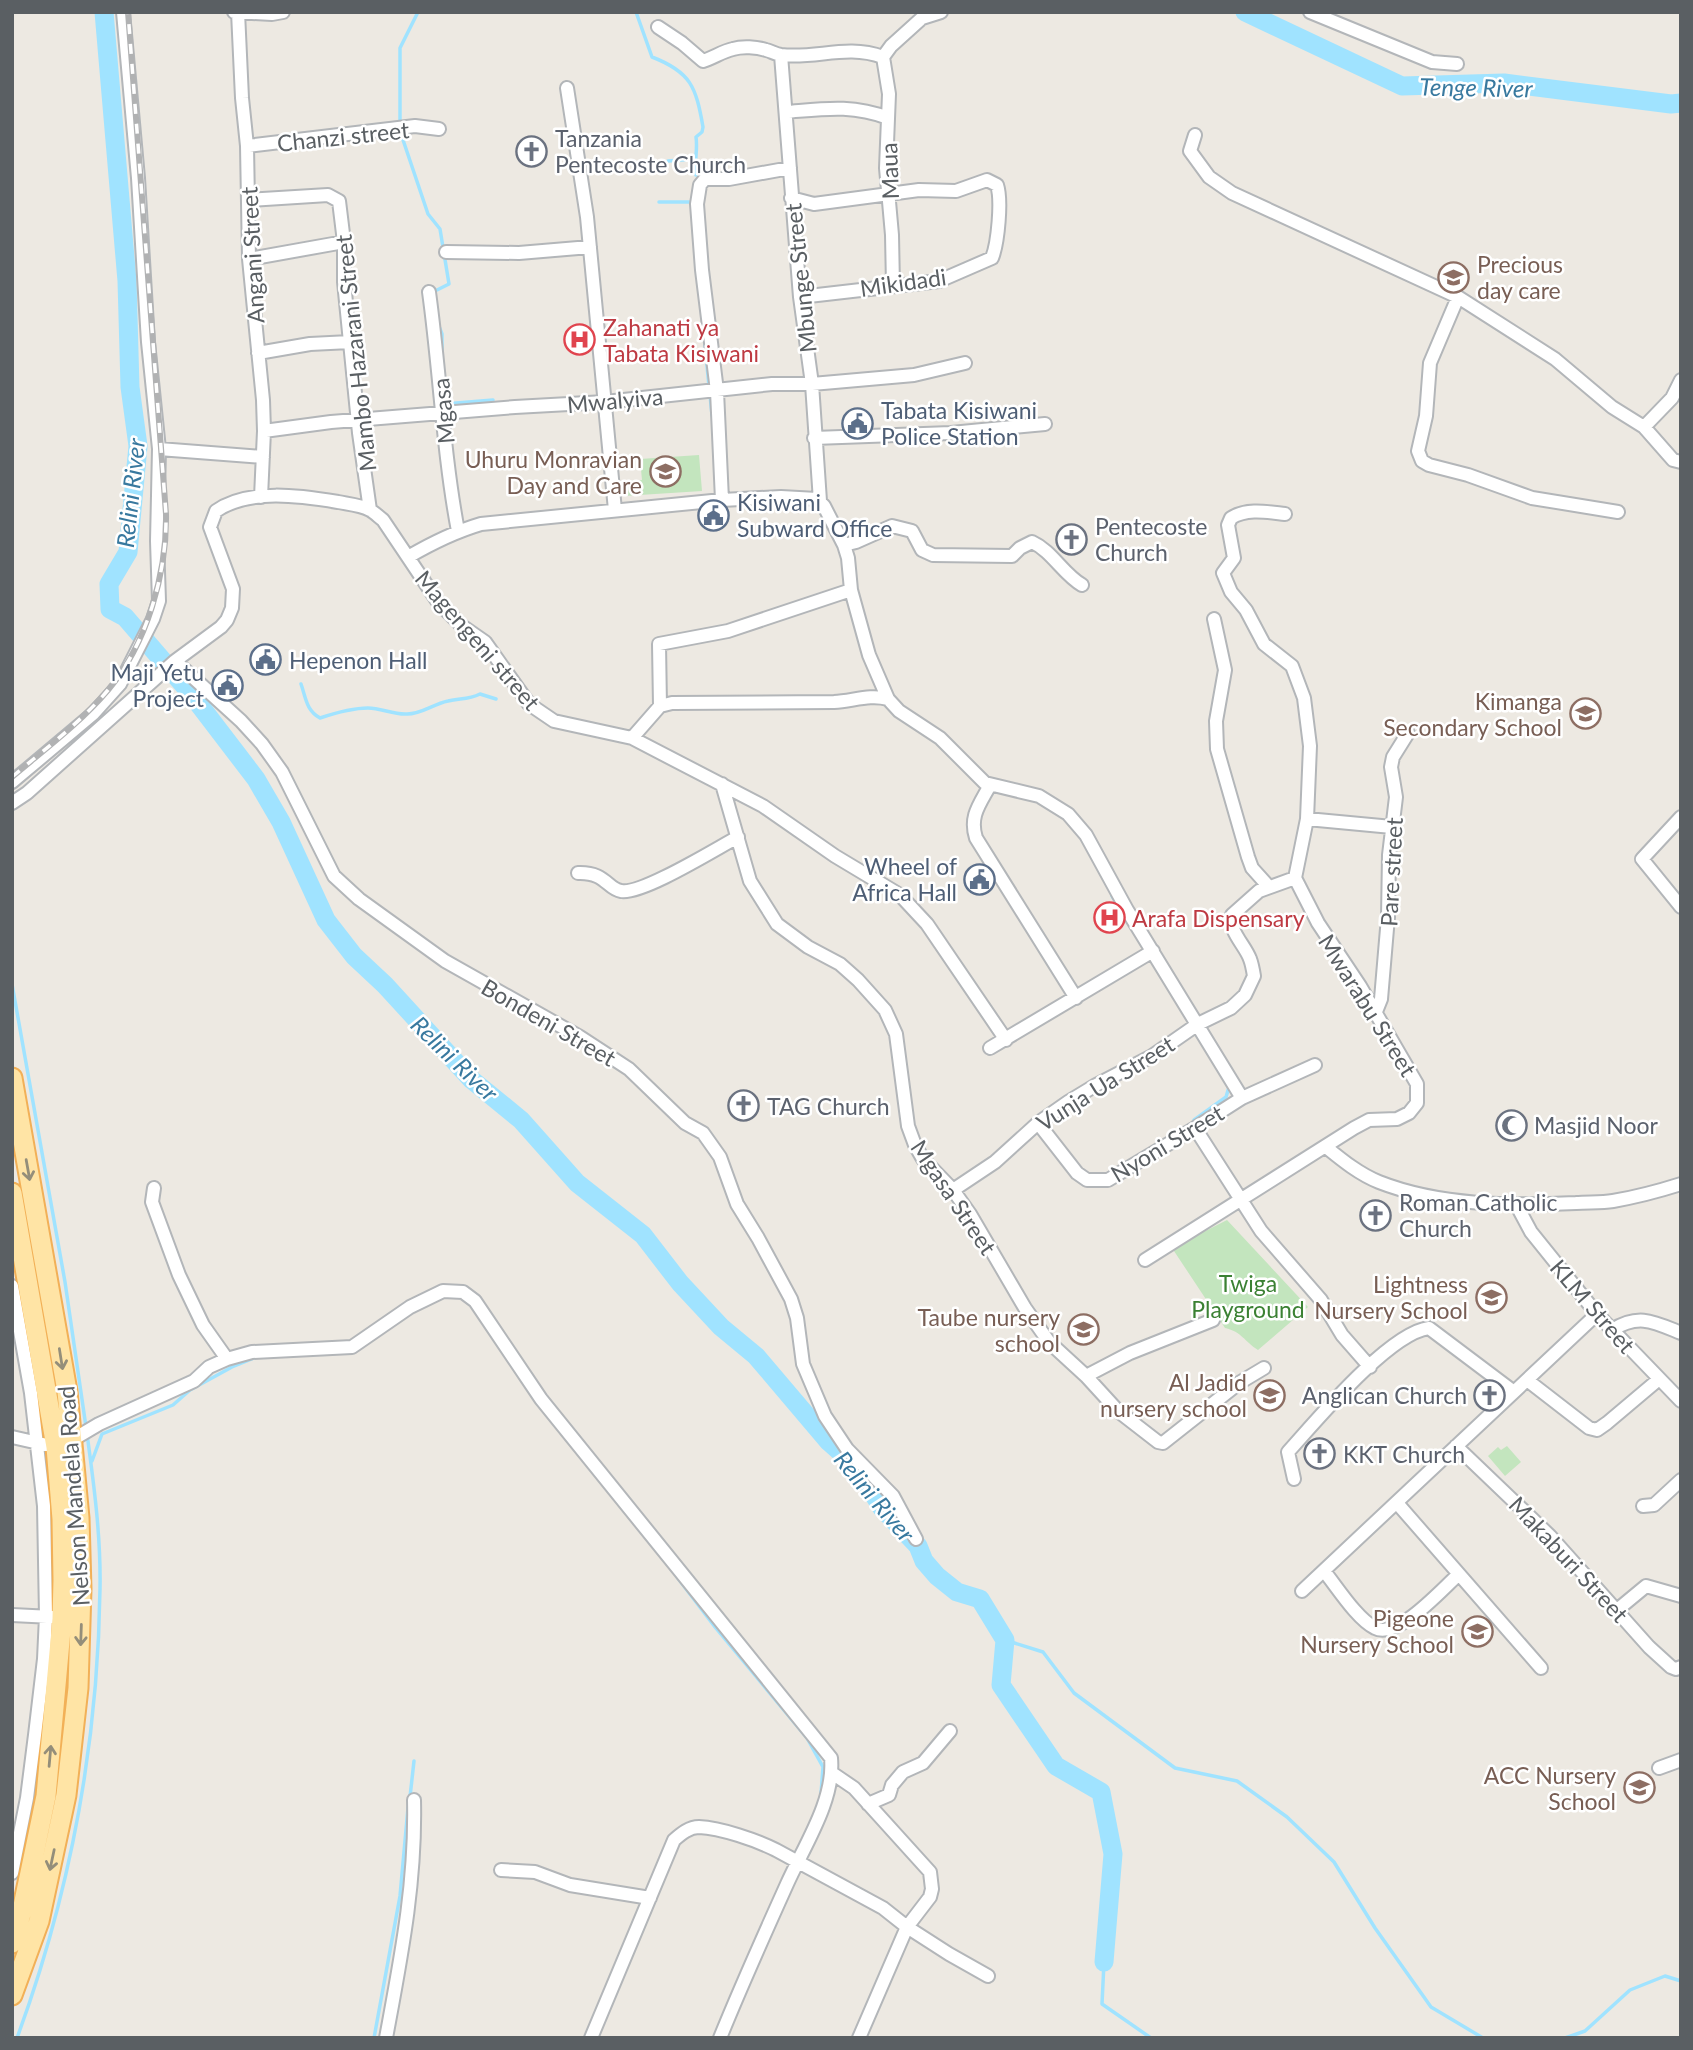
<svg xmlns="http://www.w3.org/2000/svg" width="1693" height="2050" font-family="Lato,sans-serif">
<rect width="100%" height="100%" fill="#ede9e2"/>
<path fill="#c3e5be" d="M 699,455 L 702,491 L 624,496 L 623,481 L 642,480 L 640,459 Z
M 1227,1220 L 1308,1307 L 1258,1350 C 1244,1341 1242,1332 1225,1328 L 1172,1248 Z
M 1507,1446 L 1521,1462 L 1505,1476 L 1488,1456 L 1498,1447 L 1501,1450 Z"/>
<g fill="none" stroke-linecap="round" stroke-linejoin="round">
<path stroke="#a0e3ff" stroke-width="3.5" d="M 636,12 L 652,57 C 691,72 696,87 703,127 L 702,132 L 696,137 C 698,150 694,161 696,175
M 400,123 L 400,48 L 418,12
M 400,131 L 428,214 L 440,229 L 449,284 L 433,292
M 668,161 L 694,159
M 659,202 L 695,202
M 438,324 L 442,334 L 442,354
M 704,335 L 709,386
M 710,395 L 712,415
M 444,404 L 493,400
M 301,684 C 306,698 306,710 320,718 C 335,713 353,708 368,708 C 381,708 394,715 407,714 C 422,714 433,704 448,701 C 460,698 468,700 480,694 L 496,699
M 1112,896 L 1121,910
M 12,984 L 65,1282 L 86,1427
M 1194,1120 L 1226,1097 L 1229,1087
M 492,1336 L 511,1364
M 92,1461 L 102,1434 L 173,1405 L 190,1390 L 232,1367 L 259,1356
M 677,1577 L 715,1627 L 807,1738 L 823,1767 L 821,1794
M 1005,1640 L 1043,1652 L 1074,1693 L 1175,1768 L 1237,1781 L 1287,1817 L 1334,1862 L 1375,1928 L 1431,2007 L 1483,2038
M 410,1797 L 414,1761
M 1104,1962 L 1102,2004 L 1151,2038
M 17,2038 C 70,1894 98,1742 100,1589 C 101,1537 94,1485 87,1434
M 374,2038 L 400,1896 L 408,1808
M 1565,2038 L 1585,2031 L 1630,1990 L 1665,1976 L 1681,1981"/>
<path stroke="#a0e3ff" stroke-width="19" d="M 104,12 L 127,281 L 130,387 L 138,446 L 128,552 L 109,584 L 110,609 L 125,617 L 188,690 L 256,779 L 281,822 L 326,920 L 354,956 L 385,985 L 472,1080 L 521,1120 L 577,1183 L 643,1235 L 680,1283 L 721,1327 L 756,1356 L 829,1442 L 857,1467 L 882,1508 L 918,1546 L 924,1561 L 937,1576 L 957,1592 L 980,1599 L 1005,1640 L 1001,1685 L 1056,1766 L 1101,1792 L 1113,1854 L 1104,1962
M 1245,12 L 1402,86 L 1504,83 L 1671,104 L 1681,103"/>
<defs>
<path id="minor" d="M 234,12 L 272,14 L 283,12
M 238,12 L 242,98 L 247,146 L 249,259 L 263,400 L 264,431 L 261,497
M 1310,12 L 1432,62 L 1457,64
M 658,27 L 682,43 L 703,61 C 713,58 723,51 733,49 C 742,46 757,47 766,50 C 771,51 775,54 781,55 C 818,59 846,44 883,57 L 889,94 L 886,168 L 892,235 L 893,286
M 781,55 L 800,297 L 812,384 L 820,501
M 883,57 L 891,46 L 922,18 L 941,12
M 567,88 L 587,217 L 615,510
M 786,112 C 823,109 852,104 888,118
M 1195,135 L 1190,151 L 1209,177 L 1232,193 L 1458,297 L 1555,359 L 1612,407 L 1644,427 L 1673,460 L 1681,462
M 247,146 L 415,126 L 439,129
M 791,198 L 814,204 L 919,190 L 956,191 L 987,180 L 997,185 C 1002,200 998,243 992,258 L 939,281 L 800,297
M 248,200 L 328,195 L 339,201 L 344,242 L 344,282 L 359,433 L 370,510
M 446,252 L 519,253 L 590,247
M 249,259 L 344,242
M 429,292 C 440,371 443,452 458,531
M 1458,297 L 1430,363 L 1426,416 L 1418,451 L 1422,461 L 1429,465 L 1468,475 L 1532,498 L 1618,512
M 258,353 L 310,344 L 350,342
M 1644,427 L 1672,398 L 1681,380
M 264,431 L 331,422 L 515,407 L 605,402 L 772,384 L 812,384 L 914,375 L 965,363
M 814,438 L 951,433 L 1045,424
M 159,449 L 263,457
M 722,500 L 717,391 L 702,270 L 697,204 L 700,185 L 705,179 L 729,179 L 790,168
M 844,545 L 856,542 L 892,526 L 912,531 L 922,550 L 933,555 L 1012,556 L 1020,548 L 1032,542 C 1052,551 1063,574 1082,585
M 408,557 C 432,543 454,532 481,524 L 722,500 L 781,497 L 817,499 L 824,506 L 844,545 L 848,558 L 851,590 L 869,655 L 888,699 L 899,711 L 940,738 L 985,783 L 1039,796 L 1068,814 L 1086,835 L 1127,910 L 1242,1098
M 1214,619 L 1225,670 L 1216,721 L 1217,749 L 1248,857 L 1252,868 L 1269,887
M 175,661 L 241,721 L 262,744 L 282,772 L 334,876 L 359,899 L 445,961 L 580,1037 L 629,1069 L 685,1123 L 703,1133 L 720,1157 L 737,1204 L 758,1238 L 791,1299 L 797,1318 L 803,1364 L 825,1416 L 847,1449 L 893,1496 L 916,1539
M 660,706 L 659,644 L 728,631 L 851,590
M 632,738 L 660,706 L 672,703 L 834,702 C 853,701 870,694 888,699
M 12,782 L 93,714 L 120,684 L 153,619 L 159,601 L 157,541 L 159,449 L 148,342 L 138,178 L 123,12
M 722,784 L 750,881 L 777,924 L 808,947 L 840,964 L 858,980 L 885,1010 L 896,1034 L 908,1126 L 915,1145 L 923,1159 L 953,1190 L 970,1214 L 1025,1308 L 1049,1342 L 1086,1376 L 1118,1411 L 1158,1442 L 1163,1443 L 1239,1383 L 1264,1368
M 990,785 C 980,804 969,816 976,838 L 1076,998
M 12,803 L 27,793 L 175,661 L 221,627 L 227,620 L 232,608 L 233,589 L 210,527 L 216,511 C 249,488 301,496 338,502 C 348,504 361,505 370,510 C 374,512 379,517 383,520 L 438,602 L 462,626 L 485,642 L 529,704 L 554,721 L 632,738 L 763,806 L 835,856 L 900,895 L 927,924 L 1006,1040
M 1681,817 L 1642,859 L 1681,907
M 1307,819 L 1392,827
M 578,873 C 606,872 607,889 621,891 C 642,895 717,848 738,837
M 1375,1014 L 1381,999 L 1388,917 L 1389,855 L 1396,797 L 1391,767 L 1393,757 L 1408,733
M 990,1048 L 1153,951
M 1038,1123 L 1077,1173 L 1087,1180 L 1108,1180 L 1195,1128 L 1242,1098 L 1315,1065
M 1195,1128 L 1261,1231 L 1321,1300 L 1342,1335 L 1370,1367
M 1326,1147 C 1342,1160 1359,1174 1379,1182 C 1440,1206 1511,1206 1576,1203 C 1588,1202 1601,1203 1613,1201 C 1636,1197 1659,1191 1681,1184
M 154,1188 L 152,1202 L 179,1275 L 203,1325 L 227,1359
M 953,1190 L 995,1162 L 1038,1123 L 1068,1102 L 1096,1085 L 1152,1056 L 1198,1024 L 1231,1008 L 1245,995 L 1254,976 C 1253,970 1252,964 1250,959 C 1245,945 1228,931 1232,915 L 1259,891 L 1295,878
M 1516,1204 L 1531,1232 L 1597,1314 L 1681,1401
M 1145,1260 L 1354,1128 L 1369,1120 L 1397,1119 L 1409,1113 L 1417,1103 L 1417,1084 L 1360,986 L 1318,923 L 1295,878 L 1307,819 L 1310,746 L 1304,698 L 1292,666 L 1264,644 L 1246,610 L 1231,592 L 1223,573 L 1234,558 L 1228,525 L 1231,518 C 1247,508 1267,512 1285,514
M 12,1286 L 31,1393 L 44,1506 L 46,1616 L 44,1659 L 35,1735 L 27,1798 L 12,1873
M 1612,1330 C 1639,1313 1654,1322 1681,1333
M 1086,1376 L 1130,1353 L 1213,1320
M 1527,1380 L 1589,1428 L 1597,1430 L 1607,1423 L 1658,1380
M 12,1437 L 56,1447
M 72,1440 L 99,1424 L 194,1381 L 209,1367 L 227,1359 L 252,1352 L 352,1347 L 410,1307 L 443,1291 L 463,1292 L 475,1301 L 541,1399 L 831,1758 C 835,1800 804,1846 787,1884 C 764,1935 741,1986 720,2038
M 1456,1446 L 1550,1536 L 1649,1647 L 1671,1667 L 1676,1669 L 1681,1667
M 1294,1479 L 1288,1452 C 1316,1421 1389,1333 1429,1328 L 1514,1392
M 1397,1503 L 1541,1668
M 1643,1506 L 1654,1505 L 1681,1480
M 1324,1571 C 1337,1587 1357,1619 1375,1628 C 1397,1640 1441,1590 1458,1575
M 1302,1591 L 1597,1314
M 1617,1610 L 1646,1586 L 1681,1596
M 12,1615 L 52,1617
M 1659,1768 L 1681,1760
M 832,1773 L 854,1788 L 930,1872 L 932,1889 L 930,1897 L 907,1927 L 859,2038
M 868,1804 L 889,1795 L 892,1785 L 903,1772 L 923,1763 L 950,1731
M 501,1870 L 535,1872 L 570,1885 L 650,1898
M 386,2038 C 401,1957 416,1883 414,1800
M 591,2038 L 674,1840 C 681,1834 689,1827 699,1827 C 721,1828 756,1840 776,1850 L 883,1908 L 907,1927 L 949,1954 L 988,1976"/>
<path id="primary" d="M 12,1078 L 67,1391 L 79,1518 L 81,1589 L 78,1688 L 66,1795 L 39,1921 L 12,1995
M 12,1193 L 56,1447 L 62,1519 L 63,1580 L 62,1619 L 46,1796 L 22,1911 L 12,1943"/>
</defs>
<use href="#minor" stroke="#b3b6b9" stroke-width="16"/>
<use href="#primary" stroke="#f2b057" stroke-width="23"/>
<use href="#minor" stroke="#fff" stroke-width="12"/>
<use href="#primary" stroke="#ffe4a5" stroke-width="19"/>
<defs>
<path id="rail" d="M 12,777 C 45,749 80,723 108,690 C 147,644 167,573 166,514 L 128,12"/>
</defs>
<use href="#rail" stroke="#b1b2b3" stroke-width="6"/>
<use href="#rail" stroke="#fff" stroke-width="3.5" stroke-dasharray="10" stroke-linecap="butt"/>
</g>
<defs><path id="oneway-shaft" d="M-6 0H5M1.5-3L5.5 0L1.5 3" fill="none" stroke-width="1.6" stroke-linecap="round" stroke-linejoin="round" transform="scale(1.75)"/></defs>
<g stroke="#948e7a">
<use href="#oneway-shaft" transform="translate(28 1170) rotate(80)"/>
<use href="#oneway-shaft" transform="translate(61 1359) rotate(81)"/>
<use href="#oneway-shaft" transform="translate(81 1635) rotate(92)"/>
<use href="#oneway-shaft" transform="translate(50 1756) rotate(-85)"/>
<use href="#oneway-shaft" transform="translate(52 1860) rotate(102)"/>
</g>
<defs>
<symbol id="church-ring" viewBox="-11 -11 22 22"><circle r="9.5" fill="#fff" stroke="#6b7280" stroke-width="1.5"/><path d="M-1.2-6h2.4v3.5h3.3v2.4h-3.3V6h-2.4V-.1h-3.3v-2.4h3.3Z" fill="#6b7280"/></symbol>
<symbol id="school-ring" viewBox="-11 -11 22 22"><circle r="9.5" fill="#fff" stroke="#8d6e63" stroke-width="1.5"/><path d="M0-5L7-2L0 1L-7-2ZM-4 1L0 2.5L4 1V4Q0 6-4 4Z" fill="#8d6e63"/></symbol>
<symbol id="hospital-ring" viewBox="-11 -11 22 22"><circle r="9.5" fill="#fff" stroke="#e0444e" stroke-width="1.5"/><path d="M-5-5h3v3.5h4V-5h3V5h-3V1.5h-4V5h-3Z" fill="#e0444e"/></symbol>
<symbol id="civic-ring" viewBox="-11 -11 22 22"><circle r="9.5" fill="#fff" stroke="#5c6f8a" stroke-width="1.5"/><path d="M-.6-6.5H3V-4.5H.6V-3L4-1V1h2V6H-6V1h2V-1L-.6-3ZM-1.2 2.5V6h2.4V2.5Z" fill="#5c6f8a"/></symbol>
<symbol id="mosque-ring" viewBox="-11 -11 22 22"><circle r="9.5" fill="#fff" stroke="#6b7280" stroke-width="1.5"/><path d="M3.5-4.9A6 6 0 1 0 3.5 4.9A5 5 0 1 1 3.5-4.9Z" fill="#6b7280"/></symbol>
</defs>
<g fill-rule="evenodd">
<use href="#church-ring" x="514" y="134" width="35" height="35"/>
<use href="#school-ring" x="1436" y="260" width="35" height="35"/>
<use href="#hospital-ring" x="562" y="322" width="35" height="35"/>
<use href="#civic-ring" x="840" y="406" width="35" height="35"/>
<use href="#school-ring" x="648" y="454" width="35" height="35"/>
<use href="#civic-ring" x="696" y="498" width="35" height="35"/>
<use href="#church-ring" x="1054" y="522" width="35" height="35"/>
<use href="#civic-ring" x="248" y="642" width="35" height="35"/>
<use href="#civic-ring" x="210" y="668" width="35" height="35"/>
<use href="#school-ring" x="1568" y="696" width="35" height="35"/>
<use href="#civic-ring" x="962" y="862" width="35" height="35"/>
<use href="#hospital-ring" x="1092" y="900" width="35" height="35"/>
<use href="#church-ring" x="726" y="1088" width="35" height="35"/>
<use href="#mosque-ring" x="1494" y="1108" width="35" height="35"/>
<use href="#church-ring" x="1358" y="1198" width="35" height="35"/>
<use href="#school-ring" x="1474" y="1280" width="35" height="35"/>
<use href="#school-ring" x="1066" y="1312" width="35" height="35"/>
<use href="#school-ring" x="1252" y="1378" width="35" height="35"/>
<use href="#church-ring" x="1472" y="1378" width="35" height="35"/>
<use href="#church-ring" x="1302" y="1436" width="35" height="35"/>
<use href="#school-ring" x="1460" y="1614" width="35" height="35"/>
<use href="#school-ring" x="1622" y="1770" width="35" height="35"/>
</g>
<g text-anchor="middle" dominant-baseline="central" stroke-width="5" stroke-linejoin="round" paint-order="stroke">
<g font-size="23" fill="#5a5f63" stroke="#fff">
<text transform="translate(343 136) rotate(-6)">Chanzi street</text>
<text transform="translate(889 171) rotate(-92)">Maua</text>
<text transform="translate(252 255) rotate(-93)">Angani Street</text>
<text transform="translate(800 278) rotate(-96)">Mbunge Street</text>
<text transform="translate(903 282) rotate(-8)">Mikidadi</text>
<text transform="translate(355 353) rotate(-96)">Mambo Hazarani Street</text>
<text transform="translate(615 400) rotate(-5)">Mwalyiva</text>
<text transform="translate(443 411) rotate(-95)">Mgasa</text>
<text transform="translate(478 640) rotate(49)">Magengeni street</text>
<text transform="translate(1391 872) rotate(-87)">Pare street</text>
<text transform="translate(1368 1005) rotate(58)">Mwarabu Street</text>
<text transform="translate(549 1022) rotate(30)">Bondeni Street</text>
<text transform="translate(1105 1083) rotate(-32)">Vunja Ua Street</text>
<text transform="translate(1167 1143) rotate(-31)">Nyoni Street</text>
<text transform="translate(954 1197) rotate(56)">Mgasa Street</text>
<text transform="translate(1593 1306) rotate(49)">KLM Street</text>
<text transform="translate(73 1496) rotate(-94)">Nelson Mandela Road</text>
<text transform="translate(1569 1559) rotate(47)">Makaburi Street</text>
</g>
<g font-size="23" fill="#5b616d" stroke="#fff" text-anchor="start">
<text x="555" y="138">Tanzania<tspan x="555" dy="26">Pentecoste Church</tspan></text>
<text x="1095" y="526">Pentecoste<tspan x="1095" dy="26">Church</tspan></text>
<text x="767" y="1106">TAG Church</text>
<text x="1534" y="1125">Masjid Noor</text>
<text x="1399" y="1202">Roman Catholic<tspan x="1399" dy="26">Church</tspan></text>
<text x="1467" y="1395" text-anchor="end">Anglican Church</text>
<text x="1343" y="1454">KKT Church</text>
</g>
<g font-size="23" fill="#785e54" stroke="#fff" text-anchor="end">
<text x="1477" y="264" text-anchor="start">Precious<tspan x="1477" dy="26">day care</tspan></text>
<text x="642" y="459">Uhuru Monravian<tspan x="642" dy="26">Day and Care</tspan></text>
<text x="1562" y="701">Kimanga<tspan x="1562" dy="26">Secondary School</tspan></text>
<text x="1468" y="1284">Lightness<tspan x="1468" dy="26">Nursery School</tspan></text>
<text x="1060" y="1317">Taube nursery<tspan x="1060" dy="26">school</tspan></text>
<text x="1247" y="1382">Al Jadid<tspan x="1247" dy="26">nursery school</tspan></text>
<text x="1454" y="1618">Pigeone<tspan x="1454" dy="26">Nursery School</tspan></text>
<text x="1616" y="1775">ACC Nursery<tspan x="1616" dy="26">School</tspan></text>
</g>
<g font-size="23" fill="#be3a42" stroke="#fff" text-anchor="start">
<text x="603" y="327">Zahanati ya<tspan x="603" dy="26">Tabata Kisiwani</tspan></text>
<text x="1132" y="918">Arafa Dispensary</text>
</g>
<g font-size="23" fill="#4e5e75" stroke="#fff" text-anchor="start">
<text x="881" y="410">Tabata Kisiwani<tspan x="881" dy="26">Police Station</tspan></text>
<text x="737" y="502">Kisiwani<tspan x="737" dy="26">Subward Office</tspan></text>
<text x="289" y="660">Hepenon Hall</text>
<text x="204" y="672" text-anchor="end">Maji Yetu<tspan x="204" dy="26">Project</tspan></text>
<text x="957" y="866" text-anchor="end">Wheel of<tspan x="957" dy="26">Africa Hall</tspan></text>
</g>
<g font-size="23" fill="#3b8133" stroke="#fff">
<text x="1248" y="1283">Twiga<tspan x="1248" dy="26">Playground</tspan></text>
</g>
<g font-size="24" font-style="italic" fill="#38799f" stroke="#fff">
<text transform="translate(1476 87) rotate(1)">Tenge River</text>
<text transform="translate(130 493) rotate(-84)">Relini River</text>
<text transform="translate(455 1058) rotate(44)">Relini River</text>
<text transform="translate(875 1496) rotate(50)">Relini River</text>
</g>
</g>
<rect width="1693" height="2050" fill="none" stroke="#5a5f63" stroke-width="28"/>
</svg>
